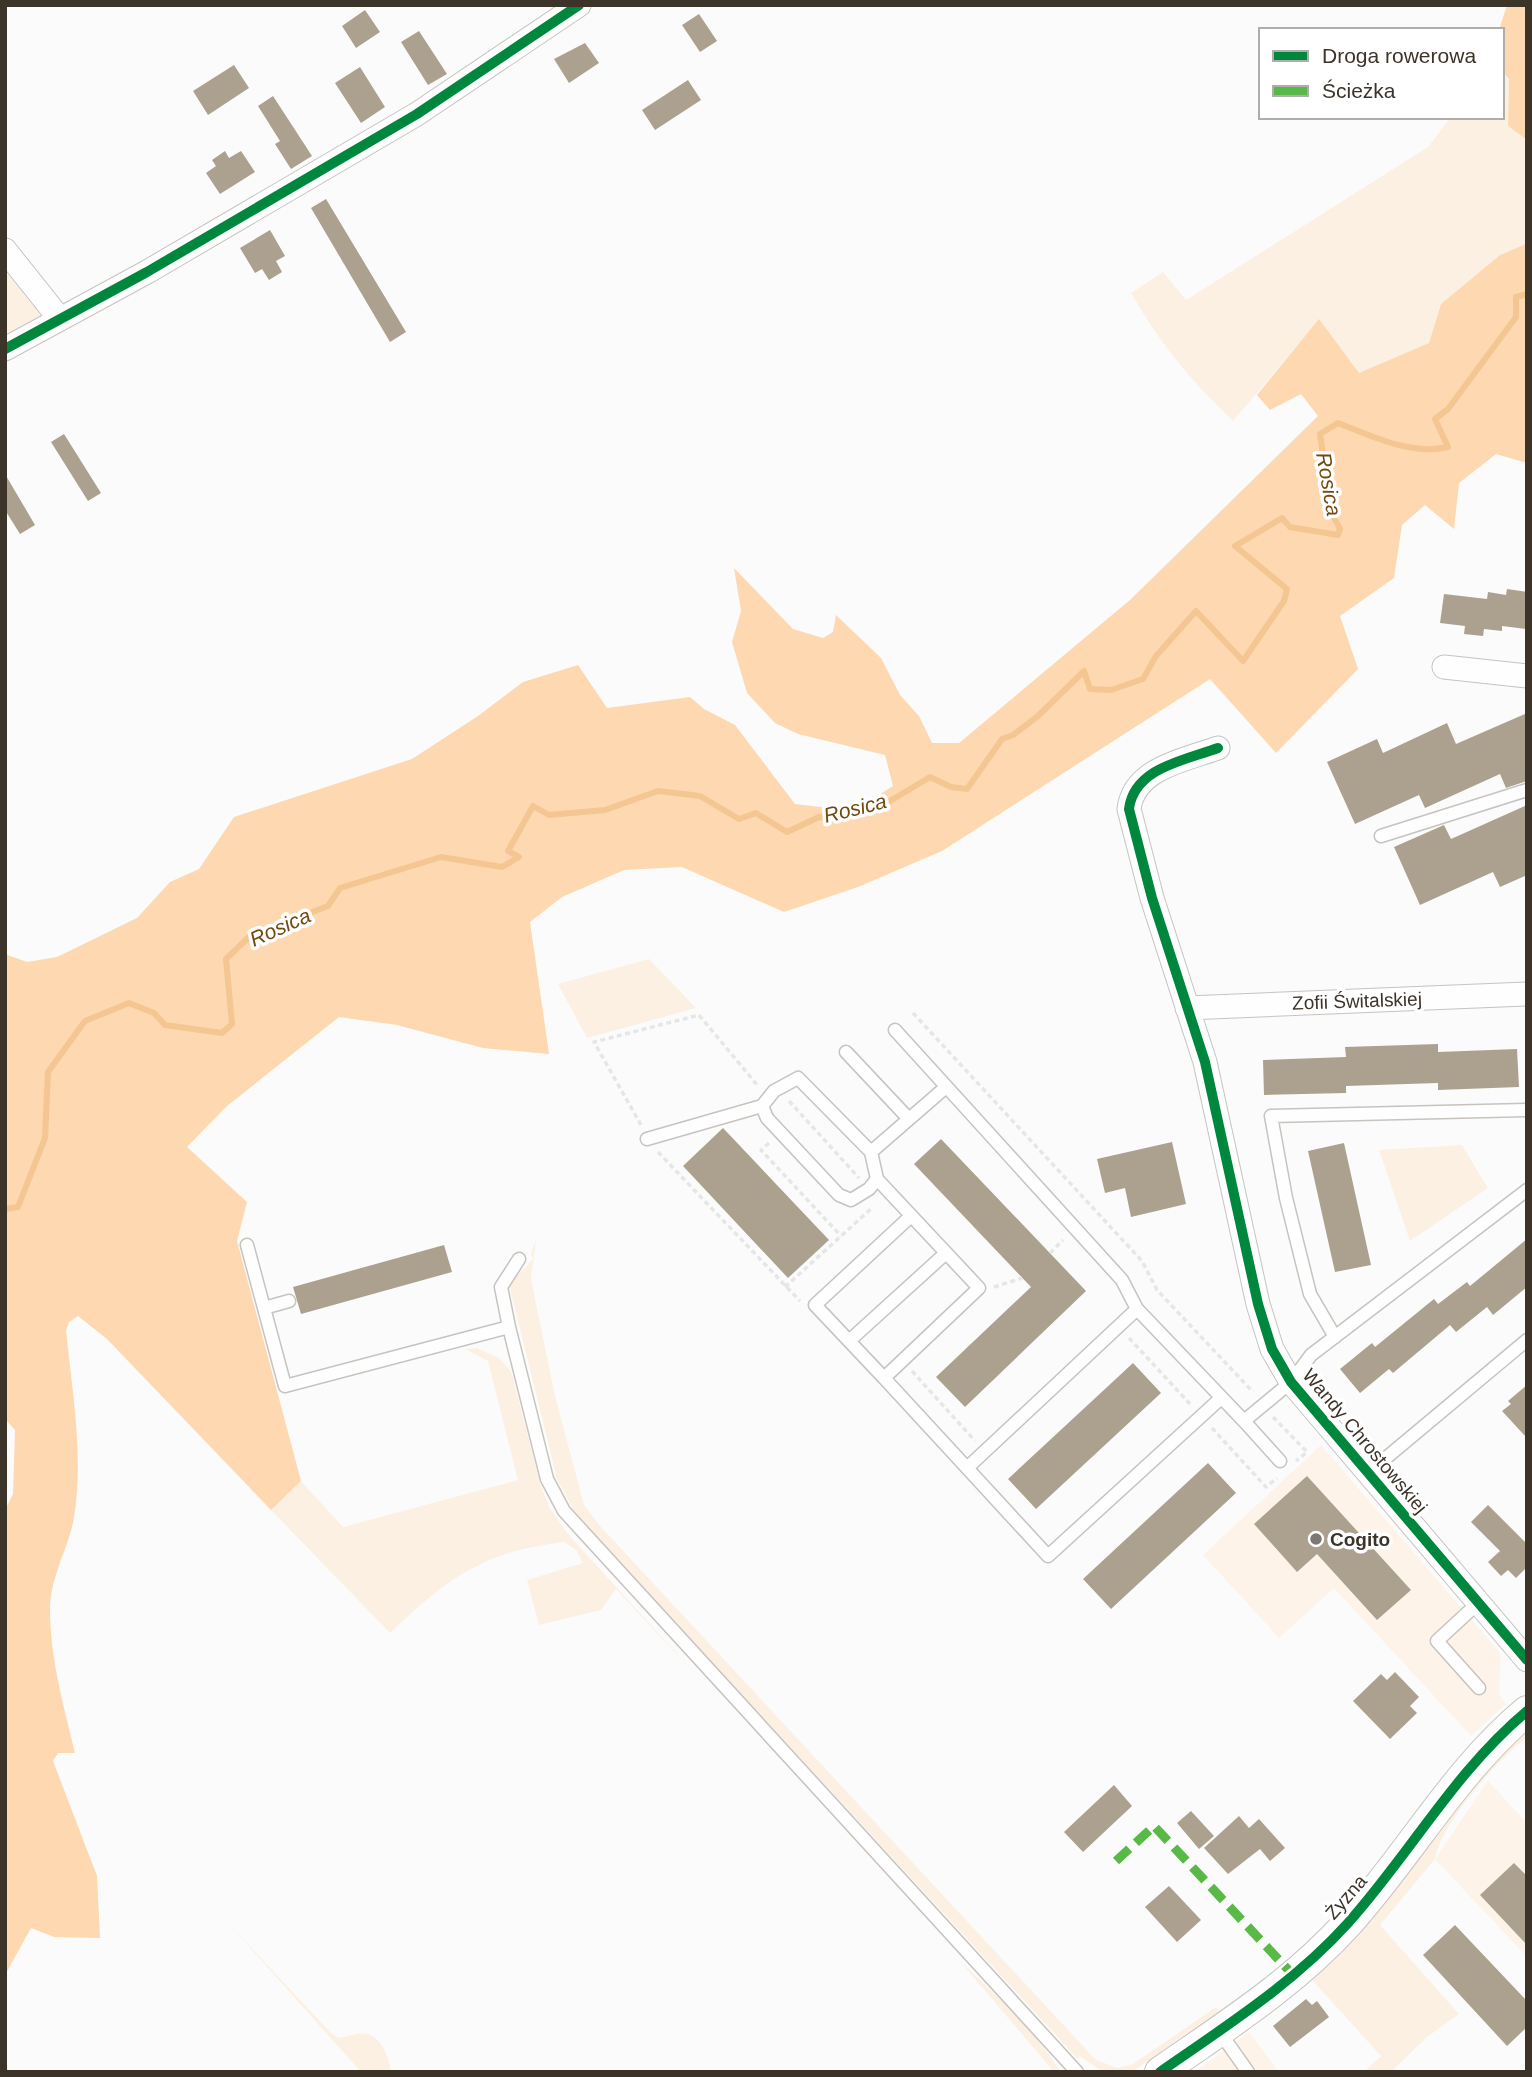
<svg xmlns="http://www.w3.org/2000/svg" width="1532" height="2077" font-family="Arial,sans-serif">
<rect width="100%" height="100%" fill="#fbfbfb"/>
<path fill="#fdf3e8" d="M 1321,1445 L 1501,1654 L 1499,1694 L 1506,1704 L 1471,1736 L 1334,1588 L 1279,1638 L 1203,1555 Z
M 1488,1781 L 1527,1823 L 1527,1957 L 1435,1859 Z
M 1249,2032 L 1279,2072 L 1195,2072 Z"/>
<path fill="#fcf0e3" d="M 1502,71 L 1509,79 L 1508,126 L 1527,140 L 1526,244 L 1500,255 L 1441,304 L 1429,343 L 1359,374 L 1319,320 L 1233,421 C 1190,380 1161,345 1131,293 L 1163,272 L 1186,300 L 1428,147 L 1451,117 L 1502,117 Z
M 13,272 L 43,314 L 5,335 L 5,277 Z
M 649,959 L 696,1008 L 587,1038 L 558,984 Z
M 1462,1145 L 1488,1188 L 1410,1241 L 1379,1150 Z
M 536,1239 L 531,1279 L 555,1396 L 584,1505 L 600,1526 L 1096,2060 L 1117,2068 L 1133,2064 L 1216,2007 L 1219,2011 L 1132,2072 L 1103,2072 L 1081,2057 L 1078,2059 L 590,1530 L 574,1511 L 557,1479 L 509,1284 L 533,1259 L 531,1254 Z
M 477,1348 L 499,1358 L 511,1371 L 541,1487 L 550,1508 L 567,1533 L 710,1690 L 616,1589 L 601,1610 L 539,1625 L 527,1580 L 583,1563 L 576,1550 L 564,1542 C 482,1552 448,1578 390,1633 L 271,1510 L 301,1481 L 343,1527 L 518,1480 L 488,1361 L 465,1349 Z
M 1527,1732 L 1527,1737 C 1498,1760 1441,1823 1435,1859 L 1380,1925 L 1459,2014 L 1427,2037 L 1391,2072 L 1364,2072 L 1381,2056 L 1312,1980 C 1399,1910 1443,1803 1527,1732 Z
M 230,1925 L 330,2032 L 338,2038 C 347,2037 359,2032 367,2034 C 382,2037 390,2059 391,2072 L 361,2072 Z
M 960,1961 L 1029,2027 L 1061,2072 L 1054,2072 Z"/>
<path fill="#fdd8b0" d="M 1507,5 L 1527,5 L 1527,140 L 1508,126 L 1509,79 L 1502,71 L 1502,30 L 1499,30 Z
M 1527,239 L 1527,463 L 1496,454 L 1459,483 L 1454,529 L 1425,505 L 1402,525 L 1394,578 L 1340,616 L 1358,669 L 1276,753 L 1210,679 L 942,851 L 858,887 L 784,912 L 682,867 L 624,870 L 562,897 L 530,922 L 549,1054 L 483,1048 L 397,1025 L 339,1017 L 227,1106 L 187,1147 L 247,1202 L 237,1241 L 301,1481 L 271,1510 L 107,1339 L 78,1316 L 69,1322 L 66,1330 C 72,1391 84,1456 74,1517 C 69,1548 50,1576 50,1610 C 50,1658 64,1707 75,1753 L 58,1753 L 53,1761 L 97,1876 L 100,1938 L 54,1937 L 31,1928 L 5,1975 L 5,1510 L 13,1494 L 15,1430 L 5,1419 L 5,954 L 27,962 L 57,957 L 137,918 L 170,882 L 199,869 L 234,817 L 412,759 L 478,716 L 523,682 L 578,665 L 607,708 L 690,697 L 704,709 L 735,725 L 795,804 L 853,811 L 893,786 L 885,755 L 798,734 L 775,723 L 747,693 L 732,642 L 741,611 L 734,568 L 793,629 L 823,638 L 833,632 L 836,615 L 881,658 L 900,695 L 919,716 L 932,743 L 959,743 L 1130,600 L 1318,416 L 1301,394 L 1270,410 L 1257,395 L 1319,319 L 1359,373 L 1429,343 L 1441,304 L 1500,255 L 1526,244 Z"/>
<g fill="none" stroke-linecap="round" stroke-linejoin="round">
<path stroke="#f4c691" stroke-width="6" d="M 5,1209 L 18,1207 L 45,1138 L 48,1072 L 85,1021 L 129,1003 L 154,1013 L 165,1025 L 222,1033 L 232,1024 L 226,959 L 250,936 L 328,906 L 340,888 L 441,857 L 502,867 L 519,857 L 508,851 L 533,806 L 549,815 L 605,810 L 658,791 L 700,796 L 739,819 L 756,813 L 787,832 L 819,817 L 833,818 L 885,804 L 930,777 L 951,787 L 967,789 L 1002,739 L 1013,735 L 1038,716 L 1084,671 L 1090,689 L 1111,690 L 1143,679 L 1156,656 L 1196,611 L 1243,661 L 1284,601 L 1287,589 L 1235,546 L 1282,518 L 1290,527 L 1338,535 L 1340,529 L 1331,512 L 1320,434 L 1338,423 C 1372,436 1412,456 1448,447 L 1435,419 L 1448,409 L 1516,317 L 1516,297 L 1527,294"/>
</g>
<path fill="#aca18e" d="M 365,10 L 380,32 L 356,48 L 342,26 Z
M 699,14 L 717,41 L 700,52 L 682,25 Z
M 419,31 L 447,74 L 428,85 L 401,42 Z
M 585,43 L 599,63 L 569,83 L 554,59 Z
M 234,65 L 249,88 L 208,115 L 193,91 Z
M 360,67 L 385,107 L 361,123 L 335,83 Z
M 688,80 L 701,100 L 655,130 L 642,110 Z
M 273,96 L 312,156 L 291,169 L 275,144 L 280,141 L 258,106 Z
M 225,151 L 229,158 L 241,151 L 255,172 L 220,194 L 206,173 L 216,166 L 212,160 Z
M 326,199 L 406,332 L 390,342 L 311,208 Z
M 270,230 L 285,256 L 276,261 L 282,272 L 269,280 L 262,269 L 255,273 L 240,248 Z
M 64,434 L 101,493 L 88,501 L 51,442 Z
M 5,474 L 35,525 L 20,534 L 5,510 Z
M 1507,589 L 1527,592 L 1527,629 L 1502,626 L 1502,631 L 1484,629 L 1483,636 L 1464,634 L 1465,626 L 1440,623 L 1444,594 L 1487,599 L 1488,592 L 1506,595 Z
M 1527,713 L 1527,781 L 1506,788 L 1500,774 L 1425,808 L 1419,795 L 1355,824 L 1327,762 L 1377,739 L 1383,753 L 1447,723 L 1456,744 Z
M 1527,805 L 1527,875 L 1500,887 L 1493,872 L 1420,905 L 1394,847 L 1444,825 L 1451,839 Z
M 1438,1044 L 1438,1052 L 1517,1049 L 1519,1087 L 1438,1090 L 1438,1083 L 1346,1086 L 1346,1093 L 1264,1095 L 1263,1060 L 1346,1057 L 1345,1047 Z
M 723,1128 L 829,1240 L 788,1278 L 683,1166 Z
M 941,1139 L 1086,1291 L 965,1407 L 936,1377 L 1031,1287 L 914,1164 Z
M 1172,1142 L 1186,1204 L 1131,1217 L 1125,1188 L 1105,1193 L 1097,1159 Z
M 1344,1143 L 1371,1265 L 1335,1272 L 1308,1151 Z
M 1527,1239 L 1527,1287 L 1493,1315 L 1487,1307 L 1456,1332 L 1450,1325 L 1393,1373 L 1389,1369 L 1360,1393 L 1340,1369 L 1372,1343 L 1375,1347 L 1434,1299 L 1438,1304 L 1467,1282 L 1470,1286 Z
M 444,1245 L 452,1272 L 301,1314 L 293,1287 Z
M 1133,1363 L 1161,1393 L 1036,1509 L 1008,1479 Z
M 1527,1385 L 1527,1438 L 1502,1411 L 1511,1404 L 1508,1401 Z
M 1208,1463 L 1236,1493 L 1111,1609 L 1083,1579 Z
M 1307,1476 L 1411,1590 L 1377,1620 L 1317,1554 L 1297,1572 L 1254,1524 Z
M 1488,1505 L 1527,1544 L 1527,1567 L 1516,1578 L 1508,1570 L 1501,1576 L 1488,1562 L 1500,1551 L 1471,1522 Z
M 1395,1672 L 1419,1697 L 1410,1706 L 1417,1713 L 1390,1739 L 1353,1701 L 1381,1674 L 1387,1680 Z
M 1114,1785 L 1132,1806 L 1083,1852 L 1064,1832 Z
M 1191,1811 L 1214,1836 L 1199,1849 L 1177,1823 Z
M 1239,1816 L 1249,1828 L 1259,1819 L 1285,1848 L 1270,1861 L 1260,1849 L 1228,1874 L 1204,1848 Z
M 1514,1863 L 1527,1876 L 1527,1945 L 1480,1895 Z
M 1169,1886 L 1201,1920 L 1177,1942 L 1145,1907 Z
M 1455,1925 L 1527,2001 L 1527,2027 L 1507,2046 L 1423,1955 Z
M 1306,1999 L 1312,2005 L 1317,2001 L 1329,2017 L 1290,2047 L 1273,2026 Z"/>
<g fill="none" stroke-linecap="round" stroke-linejoin="round">
<defs>
<path id="service" d="M 1381,836 L 1527,790
M 895,1030 L 1122,1280 L 1137,1309 L 1244,1421 L 1291,1382 L 1311,1355 L 1527,1190
M 846,1052 L 909,1119
M 762,1106 L 767,1118 L 839,1195 L 851,1200 L 869,1189 L 877,1179
M 647,1139 L 762,1106 L 774,1091 L 798,1078 L 871,1152 L 946,1087
M 871,1152 L 877,1179 L 979,1288 L 884,1378 L 967,1468
M 247,1245 L 285,1386 L 509,1327 L 547,1479 L 564,1511 L 1077,2072
M 264,1308 L 289,1301
M 1137,1309 L 967,1468 L 1048,1556 L 1220,1399
M 509,1327 L 501,1287 L 519,1259
M 1335,1337 L 1310,1294 L 1286,1198 L 1271,1116 L 1527,1110
M 849,1341 L 946,1253
M 884,1378 L 815,1305 L 911,1216
M 1244,1421 L 1280,1461
M 1368,1473 L 1527,1340
M 1477,1604 L 1437,1641 L 1479,1688
M 1219,2031 L 1248,2072"/>
<path id="minor" d="M 5,250 L 60,319
M 5,349 L 147,272 L 417,114 L 579,5
M 1444,667 L 1527,676
M 1218,748 C 1185,760 1134,768 1129,809 L 1152,898 L 1205,1062 L 1258,1304 L 1272,1349 L 1291,1382 L 1527,1660
M 1187,1008 L 1527,994"/>
<path id="tertiary" d="M 1160,2072 C 1226,2026 1294,1983 1348,1923 C 1410,1854 1455,1771 1527,1711"/>
</defs>
<use href="#service" stroke="#c7c3bf" stroke-width="15"/>
<use href="#minor" stroke="#c7c3bf" stroke-width="25"/>
<use href="#tertiary" stroke="#c7c3bf" stroke-width="32"/>
<path stroke="#e6e6e6" stroke-width="3.5" stroke-dasharray="5 3.5" stroke-linecap="butt" d="M 913,1013 L 1142,1261 L 1157,1290 L 1253,1392
M 789,1101 L 859,1178
M 641,1125 L 594,1042 L 699,1015 L 758,1086
M 769,1143 L 761,1150 L 841,1236
M 658,1152 L 800,1301
M 1050,1253 L 1063,1240
M 785,1287 L 873,1207
M 994,1287 L 1022,1278
M 1129,1338 L 1190,1404
M 912,1371 L 975,1441
M 1273,1417 L 1307,1452 L 1296,1461
M 1212,1428 L 1266,1487 L 1277,1478"/>
<use href="#service" stroke="#fefefe" stroke-width="12"/>
<use href="#minor" stroke="#fefefe" stroke-width="23"/>
<use href="#tertiary" stroke="#fefefe" stroke-width="30"/>
<path stroke="#58b947" stroke-width="9" stroke-dasharray="18 9" stroke-linecap="butt" d="M 1116,1861 L 1154,1826 L 1293,1975"/>
<defs>
<path id="cycleway" d="M 5,349 L 147,272 L 417,114 L 579,5
M 1218,748 C 1185,760 1134,768 1129,809 L 1152,898 L 1205,1062 L 1258,1304 L 1272,1349 L 1291,1382 L 1527,1660
M 1160,2072 C 1226,2026 1294,1983 1348,1923 C 1410,1854 1455,1771 1527,1711"/>
</defs>
<use href="#cycleway" stroke="#fff" stroke-width="15"/>
<use href="#cycleway" stroke="#00873e" stroke-width="10"/>
</g>
<circle fill="#7f7972" stroke="#fff" stroke-width="2.5" cx="1316" cy="1539" r="7"/>
<g text-anchor="middle" dominant-baseline="central" stroke-width="7" stroke-linejoin="round" paint-order="stroke">
<g font-size="19" fill="#3c3329" stroke="#fff">
<text transform="translate(1357 1001) rotate(-2)">Zofii Świtalskiej</text>
<text transform="translate(1365 1441) rotate(50)">Wandy Chrostowskiej</text>
<text transform="translate(1346 1897) rotate(-49)">Żyzna</text>
</g>
<g font-size="19" font-weight="bold" fill="#3c3329" stroke="#fff" text-anchor="start">
<text x="1330" y="1539">Cogito</text>
</g>
<g font-size="21" font-style="italic" fill="#74490f" stroke="#fff">
<text transform="translate(1329 484) rotate(80)">Rosica</text>
<text transform="translate(855 808) rotate(-14)">Rosica</text>
<text transform="translate(280 927) rotate(-24)">Rosica</text>
</g>
</g>
<rect width="1532" height="2077" fill="none" stroke="#3c3329" stroke-width="14"/>
<rect x="1259" y="28" width="245" height="91" fill="#ffffff" stroke="#b1ada9" stroke-width="2"/>
<rect x="1273" y="51" width="35" height="10" fill="#00873e" stroke="#b1ada9" stroke-width="2"/>
<text x="1322" y="63" font-size="21" fill="#3c3329">Droga rowerowa</text>
<rect x="1273" y="86" width="35" height="10" fill="#58b947" stroke="#b1ada9" stroke-width="2"/>
<text x="1322" y="98" font-size="21" fill="#3c3329">Ścieżka</text>
</svg>
